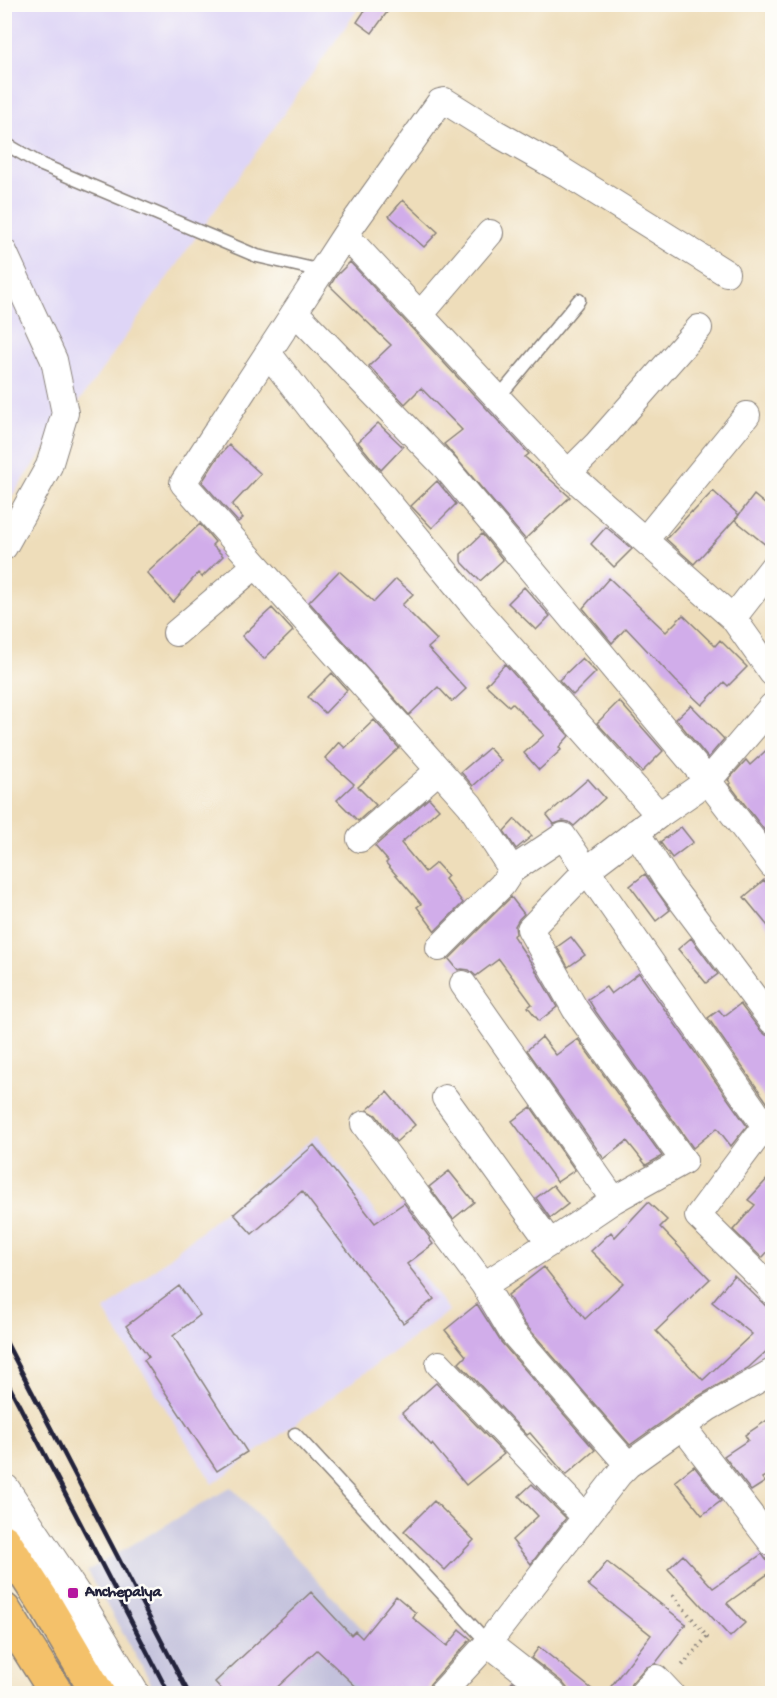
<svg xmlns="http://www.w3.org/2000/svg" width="777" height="1698" font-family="'Gochi Hand',sans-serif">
<rect width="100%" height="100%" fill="#fdfcf7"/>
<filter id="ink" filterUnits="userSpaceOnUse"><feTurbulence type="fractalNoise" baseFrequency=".0167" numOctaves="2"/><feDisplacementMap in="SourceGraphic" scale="12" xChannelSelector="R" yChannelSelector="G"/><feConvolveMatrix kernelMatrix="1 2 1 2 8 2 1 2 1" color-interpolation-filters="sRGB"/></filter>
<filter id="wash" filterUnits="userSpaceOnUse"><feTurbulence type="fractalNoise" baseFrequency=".008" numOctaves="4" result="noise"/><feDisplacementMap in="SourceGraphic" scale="24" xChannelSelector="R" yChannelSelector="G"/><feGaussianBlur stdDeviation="1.35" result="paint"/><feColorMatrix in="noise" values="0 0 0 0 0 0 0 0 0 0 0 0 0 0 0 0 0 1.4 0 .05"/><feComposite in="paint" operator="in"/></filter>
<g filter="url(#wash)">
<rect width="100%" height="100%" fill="#eeddba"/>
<path fill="#ded5f6" d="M 5,5 L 361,5 L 5,506 Z
M 317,1135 L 449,1311 L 213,1484 L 104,1311 Z"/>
<path fill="#c3c1dc" d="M 231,1487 L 404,1674 L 430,1693 L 157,1693 L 87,1571 Z"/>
<g id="blocks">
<path fill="#d1adea" d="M 369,4 L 393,4 L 372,33 L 357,22 Z
M 403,200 L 438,232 L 424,247 L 389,216 Z
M 350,262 L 529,454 L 525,457 L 570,497 L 525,539 L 444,444 L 462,430 L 421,388 L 405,404 L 369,366 L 391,345 L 330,286 L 336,276 Z
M 378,423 L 403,447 L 381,470 L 358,442 Z
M 229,445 L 261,474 L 232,505 L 243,518 L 238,522 L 202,482 L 218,457 Z
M 437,481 L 456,504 L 432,528 L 411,506 Z
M 713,491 L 739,515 L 694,564 L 666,539 L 692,511 L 693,512 Z
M 754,495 L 772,510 L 772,550 L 735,520 Z
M 200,524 L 215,542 L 212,545 L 223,556 L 202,577 L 198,573 L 173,602 L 147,573 Z
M 606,527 L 632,549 L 614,567 L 591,544 Z
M 482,534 L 503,560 L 480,581 L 461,561 L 461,554 Z
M 339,571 L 374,602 L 396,579 L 413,594 L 402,605 L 437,640 L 428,648 L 466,689 L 452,702 L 438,687 L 409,715 L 309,602 Z
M 609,578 L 666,632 L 683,615 L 715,646 L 720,640 L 747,667 L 728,686 L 724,682 L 702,705 L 676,681 L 626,628 L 612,643 L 583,608 Z
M 524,587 L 550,616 L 536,630 L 508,603 Z
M 272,608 L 293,631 L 264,659 L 242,636 Z
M 582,658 L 596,672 L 573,695 L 559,680 Z
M 505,664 L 569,736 L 559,747 L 561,750 L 539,770 L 524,753 L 544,735 L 512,703 L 509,706 L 486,685 Z
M 332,673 L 347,690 L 325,713 L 308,697 Z
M 619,701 L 663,751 L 642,772 L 597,723 Z
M 691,705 L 724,739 L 708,758 L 676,719 Z
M 374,720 L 399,748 L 358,787 L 376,805 L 358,821 L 337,800 L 354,784 L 325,758 L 339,742 L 345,748 Z
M 772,745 L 772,840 L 729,784 L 731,783 L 728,780 L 746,760 L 750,765 Z
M 489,748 L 501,761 L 473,786 L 461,772 Z
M 588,779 L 605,798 L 574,826 L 569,822 L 563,821 L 554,824 L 547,815 Z
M 429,798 L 439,809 L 401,843 L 425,872 L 436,863 L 448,876 L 445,879 L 463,903 L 435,931 L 417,907 L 421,904 L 386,863 L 388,861 L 375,846 Z
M 515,819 L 532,836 L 516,849 L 504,831 Z
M 681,827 L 693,842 L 672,858 L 660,842 Z
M 645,874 L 670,910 L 656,921 L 630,886 Z
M 764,880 L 772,890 L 772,931 L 744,897 Z
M 511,897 L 524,914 L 519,919 L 515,926 L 516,934 L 513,936 L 532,964 L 557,1007 L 539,1021 L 528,1007 L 532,1004 L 499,959 L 476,976 L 469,970 L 462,969 L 458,970 L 449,959 Z
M 571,937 L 585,955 L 568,967 L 557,947 Z
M 691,938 L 718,974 L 706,983 L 678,949 Z
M 639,973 L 747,1126 L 731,1146 L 717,1128 L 693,1148 L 596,1012 L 588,999 L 606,987 L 611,994 Z
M 740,1004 L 760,1030 L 766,1035 L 772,1036 L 772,1105 L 769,1105 L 708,1018 L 719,1010 L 724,1016 Z
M 542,1037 L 556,1055 L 578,1039 L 662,1156 L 646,1165 L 627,1141 L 604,1159 L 527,1050 Z
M 387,1092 L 415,1125 L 396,1142 L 376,1115 L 367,1110 Z
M 531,1107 L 575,1170 L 557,1182 L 512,1121 Z
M 314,1145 L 375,1223 L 404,1203 L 430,1238 L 429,1239 L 433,1244 L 407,1264 L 434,1299 L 403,1323 L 302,1191 L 252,1234 L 234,1214 Z
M 449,1171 L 474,1202 L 453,1219 L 429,1187 Z
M 772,1174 L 772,1247 L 762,1258 L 733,1230 L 755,1205 L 748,1200 Z
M 553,1185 L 568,1204 L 550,1218 L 536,1198 Z
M 648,1202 L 667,1220 L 660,1227 L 710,1279 L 656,1331 L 703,1380 L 752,1334 L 712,1302 L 734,1275 L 772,1312 L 772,1350 L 770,1348 L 748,1368 L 699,1396 L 630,1445 L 524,1323 L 508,1295 L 544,1267 L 585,1319 L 623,1283 L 591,1251 L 611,1232 L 615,1237 Z
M 179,1286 L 200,1315 L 173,1336 L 247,1452 L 217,1471 L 144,1360 L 149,1357 L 126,1326 Z
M 477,1304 L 501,1342 L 595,1450 L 566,1475 L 530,1433 L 527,1435 L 459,1363 L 466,1356 L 445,1330 Z
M 436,1383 L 504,1454 L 466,1485 L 432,1444 L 431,1445 L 402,1413 Z
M 772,1417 L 772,1472 L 762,1478 L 765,1482 L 751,1491 L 724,1456 L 748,1440 L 745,1435 Z
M 694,1466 L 721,1501 L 702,1515 L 675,1481 Z
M 532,1484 L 566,1518 L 531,1564 L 512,1540 L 538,1516 L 519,1496 Z
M 434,1501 L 474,1540 L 445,1570 L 404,1531 Z
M 762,1554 L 772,1568 L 772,1571 L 727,1603 L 745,1623 L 730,1637 L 668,1569 L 683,1555 L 713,1588 Z
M 607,1562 L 686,1624 L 655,1664 L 645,1668 L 631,1684 L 627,1694 L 605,1694 L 651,1635 L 588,1585 Z
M 311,1592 L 351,1635 L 355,1631 L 362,1638 L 396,1596 L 416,1613 L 413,1618 L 447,1646 L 460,1630 L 471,1639 L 430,1684 L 426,1694 L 364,1694 L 317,1650 L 270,1694 L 226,1694 L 215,1682 Z
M 539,1647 L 598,1694 L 568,1694 L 567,1688 L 562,1682 L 531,1658 Z
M 513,1681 L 528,1694 L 503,1694 Z"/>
</g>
</g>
<g filter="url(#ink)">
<use href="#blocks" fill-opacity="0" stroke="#88807a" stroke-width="1.5"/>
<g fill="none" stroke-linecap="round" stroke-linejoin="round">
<defs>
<path id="service" d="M 4,143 L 42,165 L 257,256 L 322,271
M 498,398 L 579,300
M 295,1434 L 488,1643"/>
<path id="minor" d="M 345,235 L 440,102 L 445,101 L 496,133 L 558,168 L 726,273
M 4,252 L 54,360 L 65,413 L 49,466 L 4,547
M 295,312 L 446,468 L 708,781 L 772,865
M 420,315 L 490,233
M 268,353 L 316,415 L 478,611 L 659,815
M 568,473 L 596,445 L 699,328
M 645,540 L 747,415
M 733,618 L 772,568
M 176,633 L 256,565
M 636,832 L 669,884 L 772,1021
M 360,839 L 439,770
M 512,870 L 470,805 L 183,483 L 345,235 L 568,473 L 733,618 L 772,673
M 439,948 L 502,885 L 512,870 L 563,836 L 765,1126
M 463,984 L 614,1200
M 445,1098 L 550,1243
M 772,1120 L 765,1126 L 698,1216 L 768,1285 L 772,1291
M 364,1124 L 484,1285 L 512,1332 L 628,1465
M 484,1285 L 550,1243 L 614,1200 L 684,1161 L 575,1009 L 530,929 L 588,869 L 659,815 L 708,781 L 772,706
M 439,1364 L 585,1517
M 682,1426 L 772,1543
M 488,1643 L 553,1694
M 441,1694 L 488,1643 L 619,1474 L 628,1465 L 708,1408 L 772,1372
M 642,1694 L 656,1678 L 671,1694"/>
<path id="tertiary" d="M 4,1490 L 73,1593 L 133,1694"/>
<path id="motorway" d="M 4,1541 L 48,1609 L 98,1694
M 4,1610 L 57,1694"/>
</defs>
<use href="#service" stroke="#88807a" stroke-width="15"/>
<use href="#minor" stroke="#88807a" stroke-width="28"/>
<use href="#tertiary" stroke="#88807a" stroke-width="34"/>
<use href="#motorway" stroke="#88807a" stroke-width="36"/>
<path stroke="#88807a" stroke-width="4" stroke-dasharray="1.5 4.5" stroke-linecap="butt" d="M 673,1595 L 707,1637 L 680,1668"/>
<use href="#service" stroke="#fff" stroke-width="12"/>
<use href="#minor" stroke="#fff" stroke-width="26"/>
<use href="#tertiary" stroke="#fff" stroke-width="32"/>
<use href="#motorway" stroke="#f4c16b" stroke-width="33"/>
<path stroke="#22223b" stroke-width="4.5" d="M 4,1338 L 189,1694
M 4,1376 L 169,1694"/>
</g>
</g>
<rect fill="#b5179e" stroke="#fdfcf7" stroke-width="2" x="67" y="1587" width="12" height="12" rx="3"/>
<g text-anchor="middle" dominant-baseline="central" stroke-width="5" stroke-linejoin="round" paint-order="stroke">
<g font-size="16" font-weight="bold" fill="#22223b" stroke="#fdfcf7" text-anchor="start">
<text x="85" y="1593">Anchepalya</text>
</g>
</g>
<rect width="777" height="1698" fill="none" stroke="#fdfcf7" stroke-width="24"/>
</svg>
